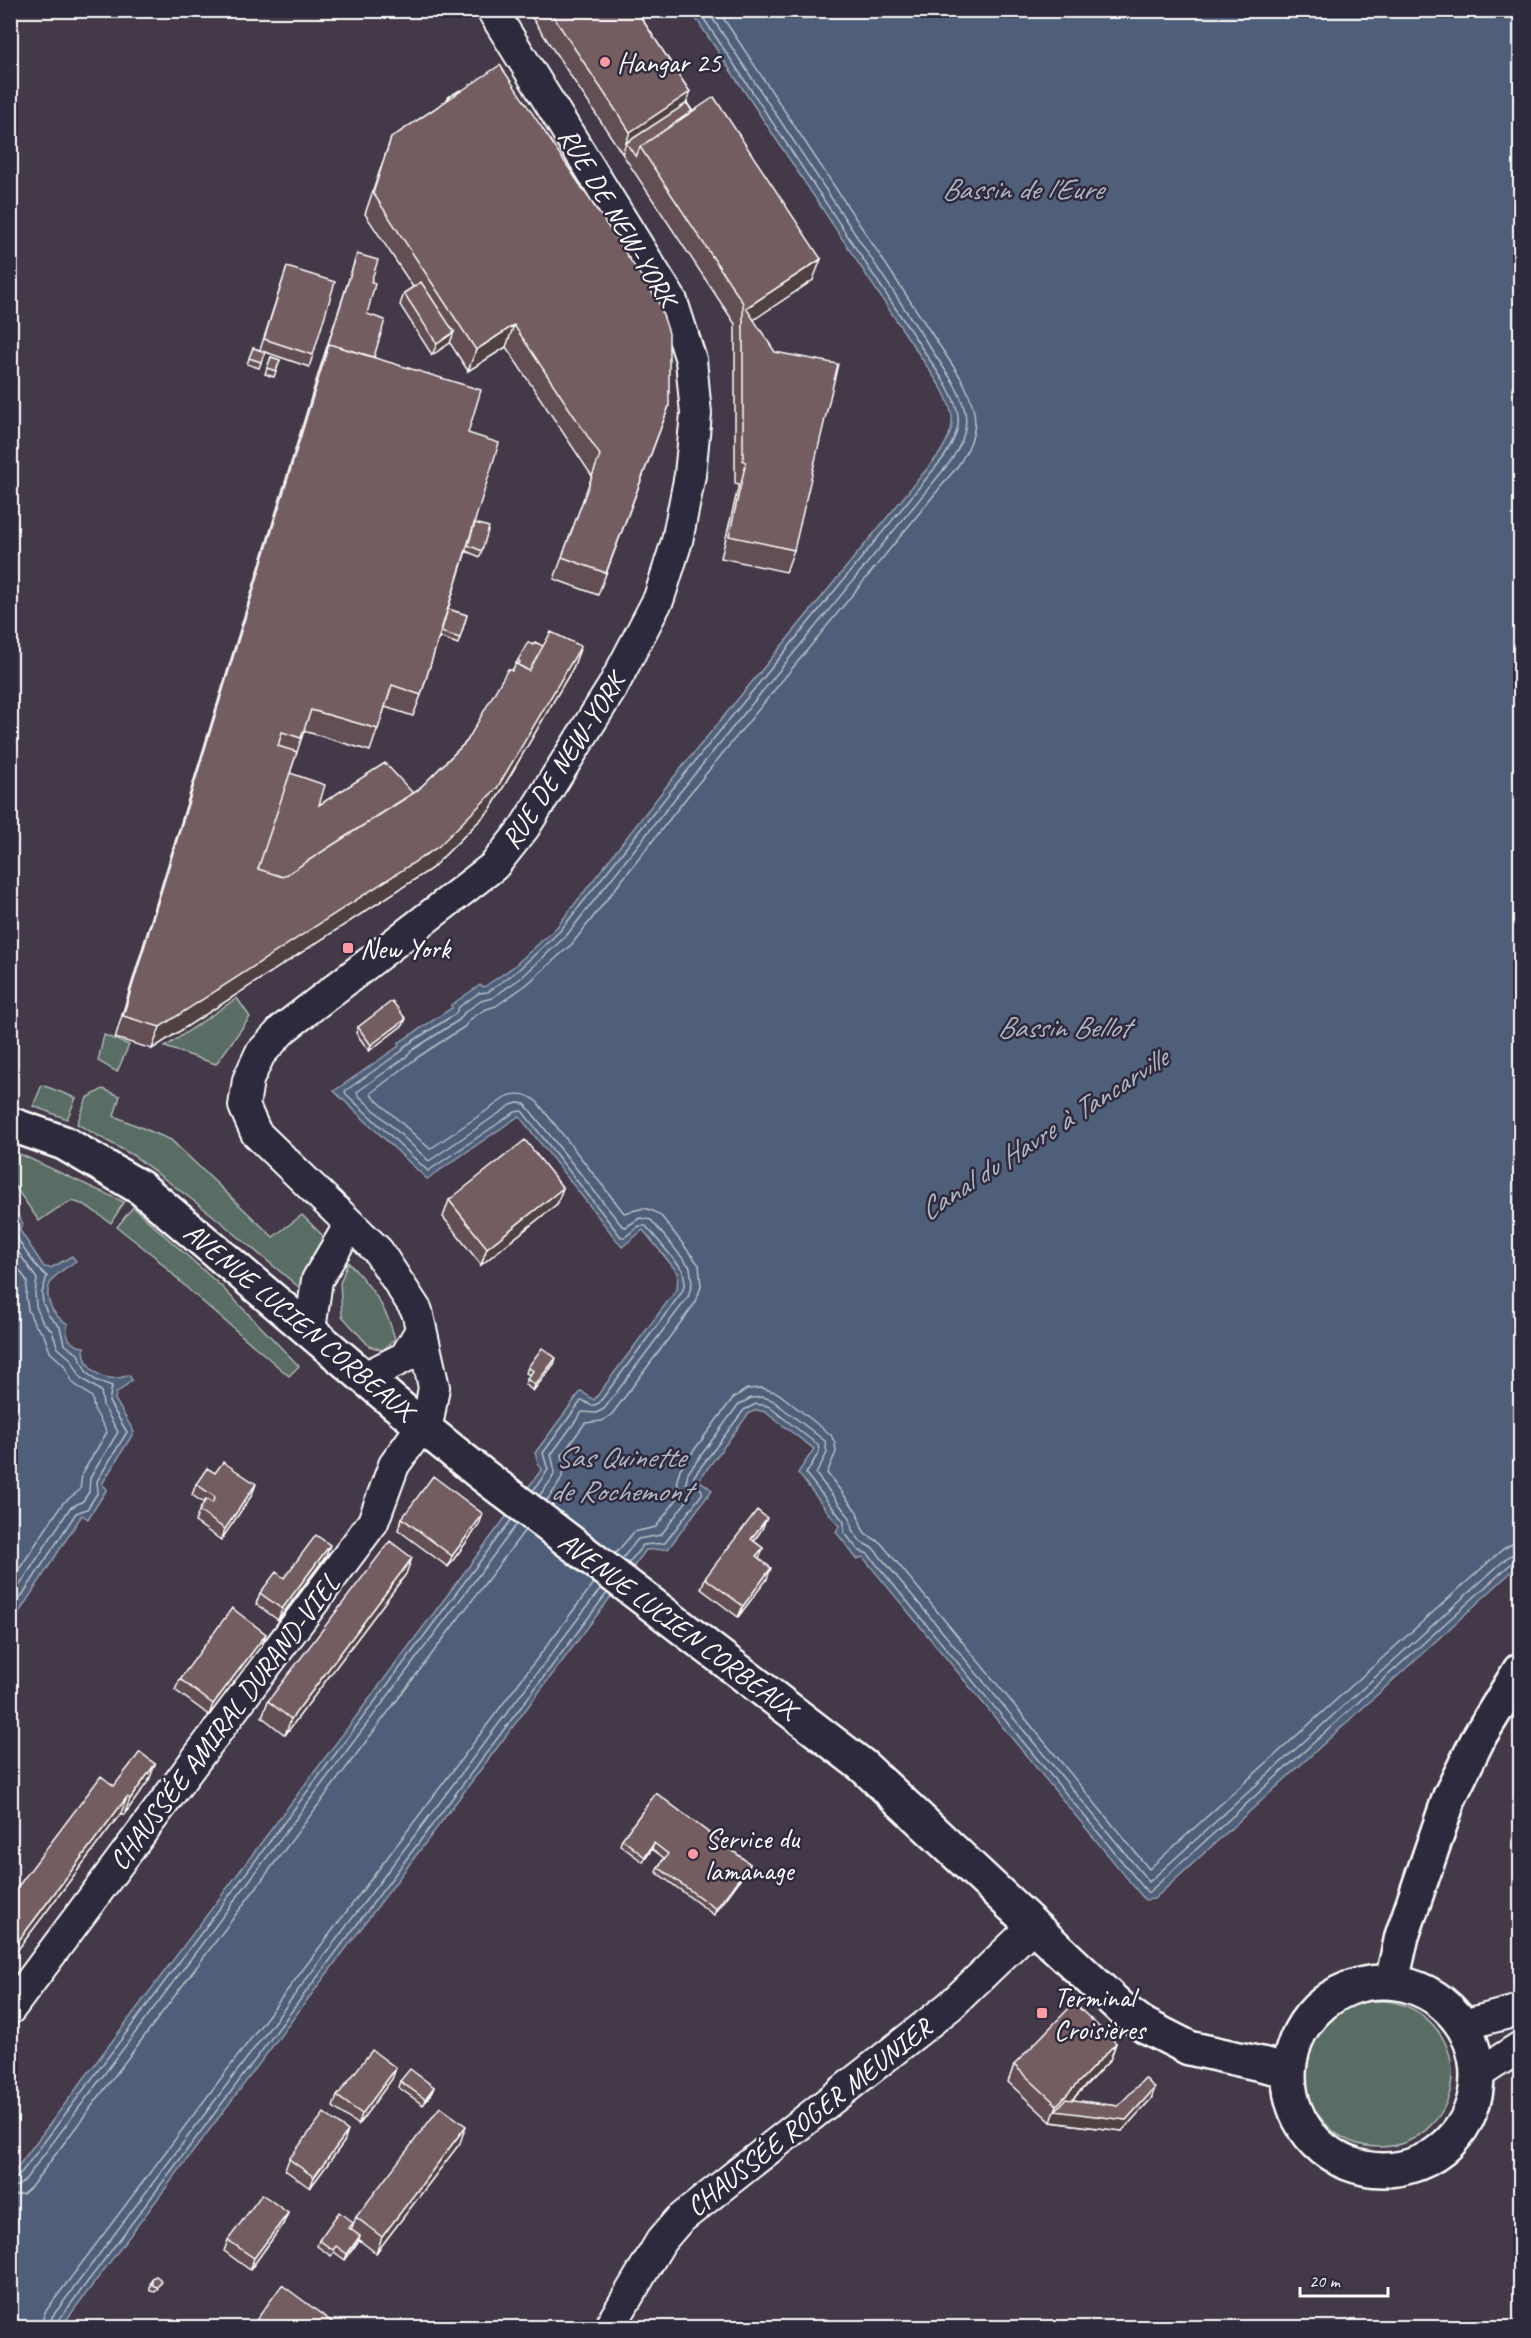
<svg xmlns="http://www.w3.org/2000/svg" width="1531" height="2338" font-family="Caveat,sans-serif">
<rect width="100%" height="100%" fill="#433948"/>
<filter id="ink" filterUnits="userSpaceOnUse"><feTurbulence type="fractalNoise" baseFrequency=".0167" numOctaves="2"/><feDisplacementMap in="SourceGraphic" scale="12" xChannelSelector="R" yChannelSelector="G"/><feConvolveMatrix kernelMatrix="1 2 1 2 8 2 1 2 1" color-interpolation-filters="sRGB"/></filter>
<g filter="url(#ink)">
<path fill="#5a6d65" stroke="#acb6b2" stroke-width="1.5" d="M 237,998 L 250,1017 L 216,1064 L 165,1047 Z
M 104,1035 L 129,1045 L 117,1072 L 98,1061 Z
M 42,1085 L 76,1098 L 67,1119 L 33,1106 Z
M 103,1089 L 120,1096 L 114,1116 L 171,1140 L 273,1237 L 302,1215 L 325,1238 L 306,1293 L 211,1214 L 134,1156 L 77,1124 L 87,1098 Z
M 10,1150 L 11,1150 L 124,1202 L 111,1223 L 85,1205 L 72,1201 L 58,1208 L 39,1221 L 11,1181 Z
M 133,1207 L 222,1287 L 299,1366 L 289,1376 L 189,1290 L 154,1256 L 117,1227 Z
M 348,1262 C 371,1287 386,1305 395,1339 L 383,1350 L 369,1346 L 342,1316 L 340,1283 Z
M1306 2074a73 73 0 1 1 146 0a73 73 0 1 1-146 0Z"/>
<path fill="#4f5e79" stroke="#959eaf" stroke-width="1.5" d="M 691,11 L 1520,11 L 1520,1564 L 1154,1899 L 1145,1900 L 863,1557 L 857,1559 L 836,1532 L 839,1526 L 798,1473 L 814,1449 L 765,1412 L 757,1410 L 749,1413 L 699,1480 L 712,1490 L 668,1549 L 646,1550 L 61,2327 L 11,2327 L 10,2177 L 542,1469 L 539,1466 L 535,1453 L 581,1391 L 594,1400 L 677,1289 L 678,1273 L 643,1230 L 622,1247 L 519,1116 L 427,1179 L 334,1091 L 399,1046 L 398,1043 L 452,1008 L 451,1005 L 480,985 L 484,987 L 513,967 L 556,928 L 669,783 L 940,453 C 956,427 956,416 942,389 Z
M 11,1203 L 23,1224 L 19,1229 L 44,1267 L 51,1268 L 72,1256 L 76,1261 C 69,1266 58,1272 53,1279 C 41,1295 52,1316 68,1324 C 64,1336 71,1346 84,1347 C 84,1373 107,1384 129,1375 L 132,1380 L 116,1394 L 115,1399 L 134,1432 L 102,1484 L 107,1489 L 88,1519 L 82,1515 L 11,1625 Z"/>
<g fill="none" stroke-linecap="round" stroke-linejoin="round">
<path stroke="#b9bfc9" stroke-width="1.5" d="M 10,1215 C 17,1225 11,1225 15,1233 C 20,1245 36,1268 47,1276 L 42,1293 L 43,1304 L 49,1316 L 60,1327 L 64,1344 L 78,1354 L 87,1373 L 95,1380 L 112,1386 L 109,1402 L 127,1432 L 97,1481 L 98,1492 L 87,1509 L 76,1513 L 10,1614
M 10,1240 L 37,1279 L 35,1293 L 36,1306 L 42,1321 L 52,1331 L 58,1348 L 71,1359 L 81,1378 L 101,1391 L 103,1405 L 118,1432 L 90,1478 L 89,1492 L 83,1501 L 70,1508 L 10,1600
M 10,1256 L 27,1281 L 26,1296 L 28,1310 L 35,1325 L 44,1335 L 50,1352 L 64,1365 L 73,1383 L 92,1397 L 94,1409 L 107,1432 L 82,1474 L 80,1490 L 63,1503 L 10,1583
M 533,1491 L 548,1470 L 543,1453 L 581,1401 L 584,1401 L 592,1406 L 599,1403 L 682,1292 L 685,1283 L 683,1270 L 646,1226 L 639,1226 L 625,1237 L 621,1237 L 522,1111 L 515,1112 L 428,1171 L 346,1094 L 345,1091 L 402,1051 L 405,1046 L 455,1014 L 459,1007 L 479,993 L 488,992 L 517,971 L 560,931 L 674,787 L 944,457 C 962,429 963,415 947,386 L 698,10
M 539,1496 C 553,1477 558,1478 551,1455 L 582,1412 L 596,1413 L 604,1409 L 688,1297 L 692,1283 L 690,1267 L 651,1220 L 640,1218 L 626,1227 L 622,1226 L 525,1104 L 518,1103 L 511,1105 L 429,1161 L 358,1095 L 357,1092 L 406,1057 L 411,1051 L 459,1020 L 465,1012 L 481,1001 L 492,998 L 521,978 L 566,936 L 680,792 L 950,462 C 970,432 971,414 953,382 L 707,10
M 546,1501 C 560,1483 566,1478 562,1455 L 585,1423 L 602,1421 L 612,1414 L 696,1302 L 701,1286 L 699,1265 L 662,1217 L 653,1211 L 644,1208 L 624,1213 L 538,1103 C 529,1094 520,1092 508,1096 L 430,1149 L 372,1096 L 371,1093 L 418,1057 L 464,1027 L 472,1018 L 484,1010 L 496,1006 L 526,985 L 572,944 L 687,797 L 957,467 C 980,434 980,413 961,378 L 718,10
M 615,1554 L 634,1532 L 656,1527 L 680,1495 L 677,1480 L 680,1469 L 733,1398 L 747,1389 L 762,1388 L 778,1393 L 831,1435 L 835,1443 L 836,1452 L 827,1473 L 857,1512 L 862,1528 L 866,1534 L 881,1543 L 1149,1869 L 1503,1549 L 1512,1544 L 1520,1543
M 622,1559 L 638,1539 L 661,1535 L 691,1495 L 686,1483 L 688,1473 L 738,1405 L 751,1398 L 763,1397 L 772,1400 L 825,1441 L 827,1453 L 816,1474 L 850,1518 L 852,1530 L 861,1542 L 874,1549 L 1149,1882 L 1509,1556 L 1520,1552
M 628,1564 L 643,1545 L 665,1543 L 702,1494 L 702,1490 L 694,1483 L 694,1476 L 744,1410 L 756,1404 L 768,1406 L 818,1445 L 819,1452 L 806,1474 L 844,1522 L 844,1532 L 858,1550 L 868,1554 L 1148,1893 L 1514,1561 L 1520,1560
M 10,2180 L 18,2177 L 511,1520
M 10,2187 L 18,2186 L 24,2181 L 517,1524
M 10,2196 L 23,2194 L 31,2187 L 525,1530
M 40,2328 L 45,2312 L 594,1583
M 49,2328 L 52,2317 L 601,1588
M 57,2328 L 58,2321 L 607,1593"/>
<defs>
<path id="minor" d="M 310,1330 L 317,1280 L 350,1224
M 365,1377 L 405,1357 L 421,1330
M 10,2009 L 373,1522 L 394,1465 L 429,1416 L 434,1387 L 417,1311 L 378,1251 L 256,1133 L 244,1106 L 248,1080 L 260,1054 L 283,1029 L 494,866 L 524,828 L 612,688 L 659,598 L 677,541 L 690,475 L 696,414 L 691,360 L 672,301 L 492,10
M 1463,2025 L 1520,2010
M 1478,2074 L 1520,2047
M 609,2328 L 661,2241 L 679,2220 L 950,2006 L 1033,1926"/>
<path id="major" d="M 10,1124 L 64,1143 L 141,1188 L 423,1427 L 480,1473 L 863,1766 L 1122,2009 L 1144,2025 L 1189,2048 L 1288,2070
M 1392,1981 L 1402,1936 L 1450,1796 L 1479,1737 L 1520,1670
M1289 2076a94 94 0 1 1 188 0a94 94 0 1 1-188 0Z"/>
</defs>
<use href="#minor" stroke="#fff" stroke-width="34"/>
<use href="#major" stroke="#fff" stroke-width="38"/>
<use href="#minor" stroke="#2f2a3d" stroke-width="30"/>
<use href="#major" stroke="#2f2a3d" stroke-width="33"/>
</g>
<path fill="#635053" stroke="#fff" stroke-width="1.5" d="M 527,10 L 636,10 L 690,92 L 687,103 L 813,280 L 754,319 L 794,550 L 786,572 L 721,558 L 739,484 L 735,483 L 735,324 Z
M 448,97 L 669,406 L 598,595 L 554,579 L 592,476 L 506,347 L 468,371 L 450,343 L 432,355 L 400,305 L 404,293 L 413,287 L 365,214 L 391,138 L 447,100 Z
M 357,254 L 371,282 L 367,314 L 374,357 L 468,433 L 475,523 L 482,551 L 480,557 L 466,551 L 448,609 L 467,615 L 458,644 L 439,637 L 421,695 L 413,716 L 385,707 L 370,751 L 304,731 L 290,773 L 319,805 L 413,793 L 417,791 L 467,741 L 516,664 L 518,660 L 533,645 L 543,646 L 581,646 L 573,668 L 490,810 L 431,869 L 152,1049 L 115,1038 L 321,365 Z
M 287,267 L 313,355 L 309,367 L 265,352 L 259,368 L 247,364 L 253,348 L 260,350 Z
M 271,357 L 280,360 L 274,377 L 265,374 Z
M 403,1025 L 369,1051 L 356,1033 L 358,1027 Z
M 449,1200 L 557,1204 L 481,1265 L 443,1217 Z
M 554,1364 L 533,1391 L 525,1384 L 530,1375 L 526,1373 L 528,1367 Z
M 215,1473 L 252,1495 L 221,1540 L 195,1522 L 199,1511 L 204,1503 L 192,1495 L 196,1484 Z
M 402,1518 L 479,1525 L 448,1567 L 398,1530 Z
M 762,1529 L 754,1541 L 763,1548 L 759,1558 L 767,1579 L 738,1617 L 701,1589 L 705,1578 Z
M 326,1556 L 278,1620 L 256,1604 L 260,1593 L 284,1578 Z
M 406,1574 L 285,1735 L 262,1717 L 268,1701 Z
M 262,1645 L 209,1715 L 175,1690 L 180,1679 Z
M 155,1764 L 149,1780 L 124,1815 L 121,1813 L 10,1960 L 10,1897 L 114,1786 Z
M 656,1793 L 750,1864 L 748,1869 L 714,1915 L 656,1872 L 658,1867 L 664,1858 L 652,1849 L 643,1862 L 620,1845 L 622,1839 Z
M 1116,2043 L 1110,2060 L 1072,2100 L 1118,2106 L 1151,2099 L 1122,2131 L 1051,2122 L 1008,2082 L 1014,2065 Z
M 396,2068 L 392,2079 L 358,2125 L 333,2107 L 337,2096 Z
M 400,2081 L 434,2087 L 432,2092 L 423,2105 L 398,2087 Z
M 344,2142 L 310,2188 L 285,2170 L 289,2159 Z
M 460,2143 L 376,2253 L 359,2240 L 345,2260 L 334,2252 L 331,2256 L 317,2246 L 319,2240 L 351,2229 L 351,2230 L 356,2217 Z
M 288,2213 L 283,2224 L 250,2270 L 224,2251 L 228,2240 Z
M 152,2278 L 158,2288 L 155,2292 L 150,2291 L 150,2284 Z
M 254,2323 L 330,2328 L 252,2328 Z"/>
<path fill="#504143" stroke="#fff" stroke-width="1.5" d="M 690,92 L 683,114 L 626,143 L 622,154 L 630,132 Z
M 821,259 L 813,280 L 743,327 L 746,308 Z
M 514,325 L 506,347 L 468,371 L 476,350 Z
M 454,332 L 450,343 L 432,355 L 437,344 Z
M 581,646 L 573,668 L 490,810 L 431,869 L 152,1049 L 160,1027 Z
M 406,1019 L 403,1025 L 369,1051 L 371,1045 Z
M 563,1188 L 557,1204 L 481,1265 L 487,1248 Z
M 556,1358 L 554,1364 L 533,1391 L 535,1385 Z
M 256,1484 L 252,1495 L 221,1540 L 225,1529 Z
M 483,1514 L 479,1525 L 448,1567 L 452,1556 Z
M 767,1518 L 762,1529 L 747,1550 L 751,1539 Z
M 330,1545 L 326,1556 L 278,1620 L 282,1609 Z
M 763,1548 L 759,1559 L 756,1556 Z
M 412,1558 L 406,1574 L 285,1735 L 291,1719 Z
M 771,1568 L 767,1579 L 738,1617 L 743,1606 Z
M 266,1634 L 262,1645 L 209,1715 L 213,1704 Z
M 155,1764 L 149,1780 L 124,1815 L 130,1799 Z
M 127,1797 L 121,1813 L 10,1960 L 10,1952 Z
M 654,1843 L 652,1849 L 643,1862 L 645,1857 Z
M 750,1864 L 748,1869 L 714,1915 L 716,1909 Z
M 1116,2043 L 1110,2060 L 1061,2111 L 1126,2120 L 1155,2088 L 1151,2099 L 1122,2131 L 1051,2122 L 1057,2105 Z
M 396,2068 L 392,2079 L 358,2125 L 362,2114 Z
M 434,2087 L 432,2092 L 423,2105 L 425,2099 Z
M 466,2126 L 460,2143 L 376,2253 L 382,2237 Z
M 348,2131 L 344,2142 L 310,2188 L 314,2177 Z
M 288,2213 L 283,2224 L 250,2270 L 254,2258 Z
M 360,2236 L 358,2242 L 345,2260 L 347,2254 Z"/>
<path fill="#735d60" stroke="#fff" stroke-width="1.5" d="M 549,10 L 636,10 L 690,92 L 630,132 Z
M 500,65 L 659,303 L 669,333 L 669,406 L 606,573 L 562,557 L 600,455 L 514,325 L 476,350 L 373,193 L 391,138 Z
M 460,90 L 461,91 L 449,99 L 448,97 Z
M 714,97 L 821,259 L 746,308 L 775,352 L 838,364 L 794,550 L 729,536 L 746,462 L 743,461 L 743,303 L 640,147 Z
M 687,103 L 692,111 L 640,147 L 636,157 L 626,143 Z
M 357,254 L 378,260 L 371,282 L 375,284 L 367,314 L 385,320 L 374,357 L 329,344 L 325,354 Z
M 287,267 L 335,282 L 313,355 L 264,339 Z
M 421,282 L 454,332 L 437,344 L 404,293 Z
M 329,344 L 481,390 L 468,433 L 499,443 L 421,695 L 392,685 L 378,729 L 311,710 L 301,738 L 282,732 L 278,746 L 297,752 L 258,869 L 283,877 L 417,791 L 467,741 L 508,669 L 512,671 L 516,663 L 529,671 L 551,632 L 581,646 L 497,788 L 438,847 L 160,1027 L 123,1016 Z
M 253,348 L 265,352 L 261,362 L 249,358 Z
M 271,357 L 280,360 L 276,371 L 267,368 Z
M 475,523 L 489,527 L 482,551 L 468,545 Z
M 448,609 L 467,615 L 460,638 L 441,632 Z
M 528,642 L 533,645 L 535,642 L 543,646 L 529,671 L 518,665 L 520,662 L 518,660 Z
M 385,763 L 413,793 L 283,877 L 258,869 L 290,773 L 325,785 L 319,805 Z
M 392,1001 L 406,1019 L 371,1045 L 358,1027 Z
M 525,1140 L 563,1188 L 487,1248 L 449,1200 Z
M 542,1348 L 556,1358 L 535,1385 L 527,1379 L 533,1371 L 528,1367 Z
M 223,1462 L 256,1484 L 225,1529 L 199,1511 L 206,1499 L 212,1503 L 215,1497 L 196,1484 L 207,1468 L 215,1473 Z
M 433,1476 L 483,1514 L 452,1556 L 402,1518 Z
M 757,1510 L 767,1518 L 751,1539 L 763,1548 L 756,1556 L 771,1568 L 743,1606 L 705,1578 Z
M 316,1535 L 330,1545 L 282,1609 L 260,1593 L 276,1572 L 284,1578 Z
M 390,1541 L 412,1558 L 291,1719 L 268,1701 Z
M 232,1608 L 266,1634 L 213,1704 L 180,1679 Z
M 140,1752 L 155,1764 L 130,1799 L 127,1797 L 10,1952 L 10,1897 L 101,1776 L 114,1786 Z
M 656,1793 L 750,1864 L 716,1909 L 658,1867 L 668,1854 L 654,1843 L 645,1857 L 622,1839 Z
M 1074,2003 L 1116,2043 L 1057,2105 L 1014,2065 Z
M 372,2050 L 396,2068 L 362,2114 L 337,2096 Z
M 410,2069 L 434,2087 L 425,2099 L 400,2081 Z
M 1145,2078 L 1155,2088 L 1126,2120 L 1055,2111 L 1066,2099 L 1118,2106 Z
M 440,2107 L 466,2126 L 382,2237 L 356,2217 Z
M 324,2113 L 348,2131 L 314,2177 L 289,2159 Z
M 262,2194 L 288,2213 L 254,2258 L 228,2240 Z
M 339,2212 L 353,2223 L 349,2228 L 360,2236 L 347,2254 L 336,2246 L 333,2250 L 319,2240 Z
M 156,2276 L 160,2279 L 161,2283 L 157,2287 L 152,2285 L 152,2278 Z
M 282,2285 L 332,2322 L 328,2328 L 261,2328 L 254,2323 Z"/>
</g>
<g fill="#ff9aa2" stroke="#2f2a3d" stroke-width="2">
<circle cx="605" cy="62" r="6"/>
<rect x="342" y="942" width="12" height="12" rx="3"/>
<circle cx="693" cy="1854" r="6"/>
<rect x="1036" y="2007" width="12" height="12" rx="3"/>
</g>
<g text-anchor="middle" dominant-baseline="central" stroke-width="5" stroke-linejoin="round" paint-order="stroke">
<g font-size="28" fill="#fff" stroke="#2f2a3d" text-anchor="start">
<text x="617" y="62">Hangar 25</text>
<text x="360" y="948">New York</text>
<text x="705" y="1838">Service du<tspan x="705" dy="32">lamanage</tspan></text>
<text x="1054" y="1997">Terminal<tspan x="1054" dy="32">Croisières</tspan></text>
</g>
<g font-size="28" fill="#fff" stroke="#2f2a3d">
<text transform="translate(618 217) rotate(59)">RUE DE NEW-YORK</text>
<text transform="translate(563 761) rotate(-57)">RUE DE NEW-YORK</text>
<text transform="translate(299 1321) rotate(40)">AVENUE LUCIEN CORBEAUX</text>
<text transform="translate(678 1625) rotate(37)">AVENUE LUCIEN CORBEAUX</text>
<text transform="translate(224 1722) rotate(-53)">CHAUSSÉE AMIRAL DURAND-VIEL</text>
<text transform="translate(809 2117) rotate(-38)">CHAUSSÉE ROGER MEUNIER</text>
</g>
<g font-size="30" font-style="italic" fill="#b0b7c3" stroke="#2f2a3d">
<text x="1022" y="189">Bassin de l'Eure</text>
<text x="1063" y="1027">Bassin Bellot</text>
<text transform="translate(1043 1134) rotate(-33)">Canal du Havre à Tancarville</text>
<text x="620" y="1457">Sas Quinette<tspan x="620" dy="34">de Rochemont</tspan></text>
</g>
</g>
<rect width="1531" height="2338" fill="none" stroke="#2f2a3d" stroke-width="36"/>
<rect x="18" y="18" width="1495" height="2302" fill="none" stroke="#fff" stroke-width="2" filter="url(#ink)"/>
<path d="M1300 2287v9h88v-9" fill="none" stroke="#ffffff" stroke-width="3"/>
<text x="1309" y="2287" font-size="18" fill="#ffffff" stroke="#2f2a3d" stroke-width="4.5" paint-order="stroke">20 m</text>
</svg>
